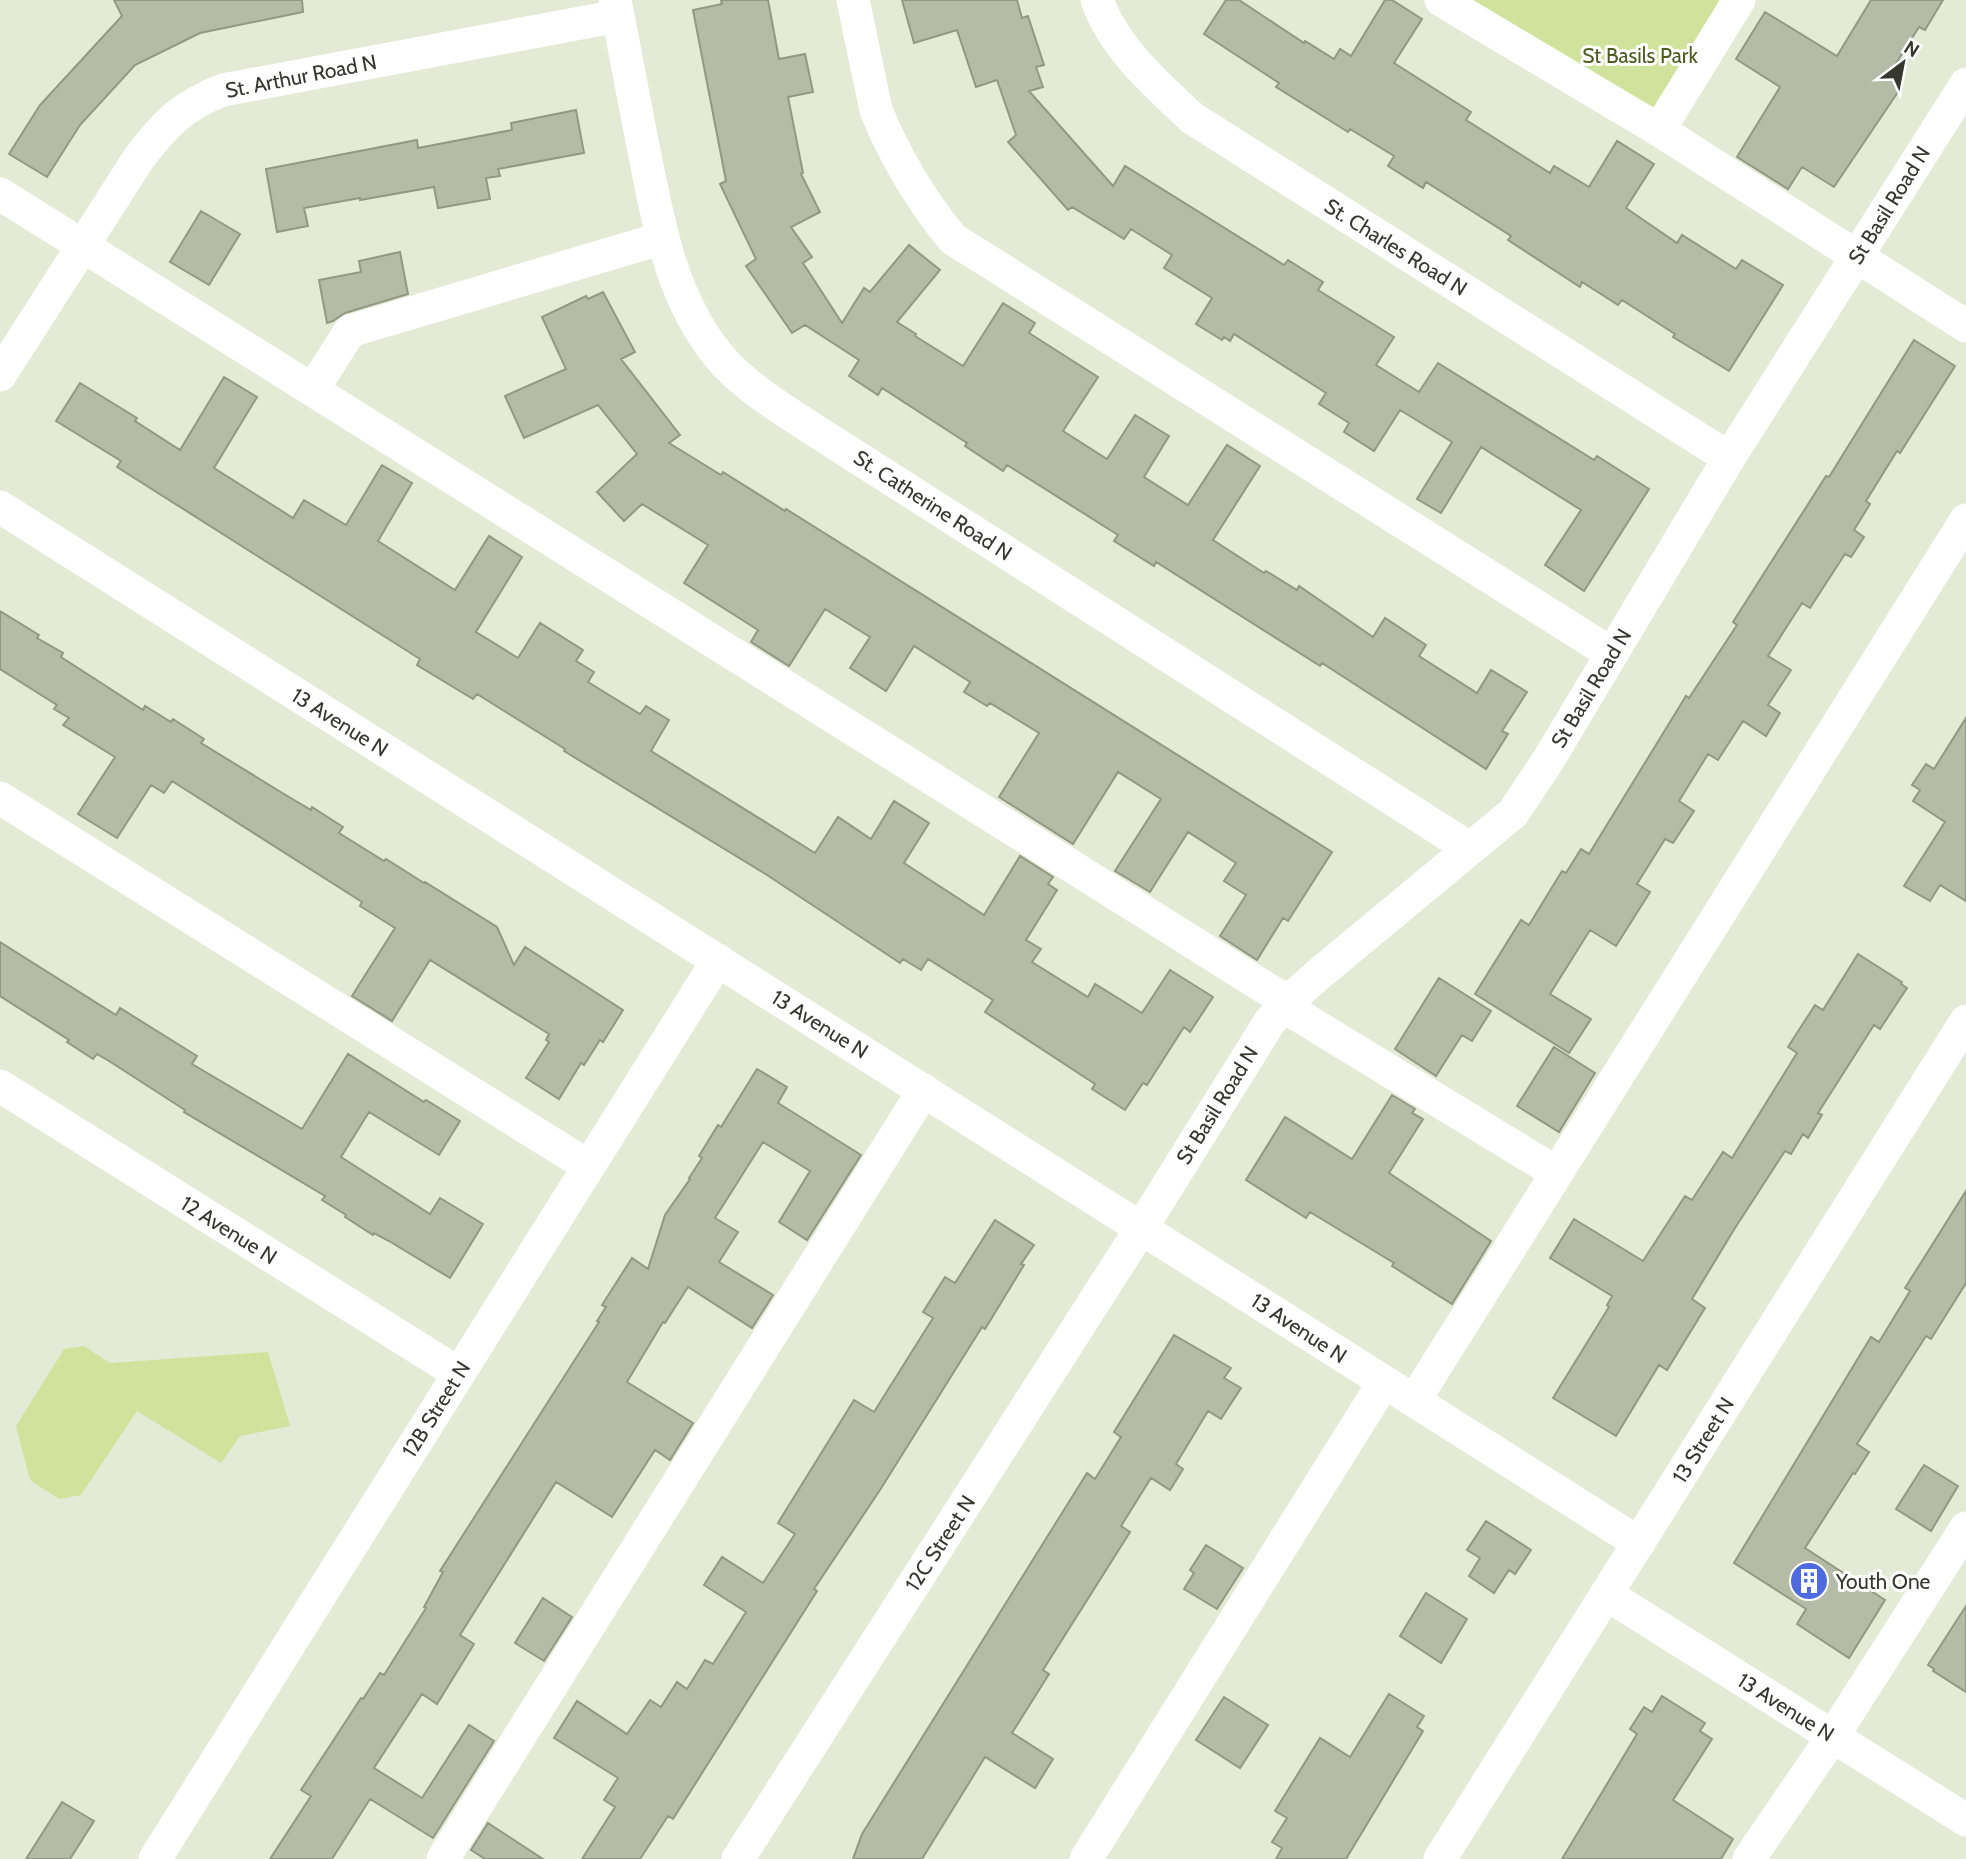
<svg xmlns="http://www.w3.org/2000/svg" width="1966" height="1859" font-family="Cabin,sans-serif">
<rect width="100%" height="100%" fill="#e4ead5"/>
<path fill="#d0e29b" d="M 1441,0 L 1739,0 L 1659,130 Z
M 84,1346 L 110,1363 L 268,1352 L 290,1426 L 240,1436 L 221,1463 L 137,1411 L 81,1495 L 59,1499 L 30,1480 L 16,1426 L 64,1349 Z"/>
<path fill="#b5bba7" stroke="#929884" stroke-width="2" d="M 114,0 L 302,0 L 303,12 L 200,33 L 135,65 L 80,125 L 47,177 L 9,154 L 40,105 L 122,16 Z
M 721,0 L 768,0 L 779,59 L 805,54 L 813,92 L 788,97 L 803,173 L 801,174 L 820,212 L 791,227 L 812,257 L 803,263 L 842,323 L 864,288 L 870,292 L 909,245 L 940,270 L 897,322 L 916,334 L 915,336 L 963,366 L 1003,303 L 1035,323 L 1029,333 L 1098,377 L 1063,431 L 1107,459 L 1135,415 L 1169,436 L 1144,477 L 1188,505 L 1227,445 L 1260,466 L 1213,540 L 1264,573 L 1266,571 L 1297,590 L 1299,586 L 1373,637 L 1385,618 L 1426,645 L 1419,656 L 1477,693 L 1491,670 L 1527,692 L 1502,731 L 1508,734 L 1486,769 L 1322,663 L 1320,666 L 1156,562 L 1154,566 L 1114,541 L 1118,535 L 1007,465 L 1003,471 L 965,446 L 967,443 L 882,388 L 878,395 L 849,376 L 859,360 L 805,325 L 792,333 L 746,266 L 756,259 L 720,184 L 726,181 L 693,10 L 722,4 Z
M 902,0 L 1017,0 L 1022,18 L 1028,16 L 1044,65 L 1036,67 L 1043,87 L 1029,91 L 1113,186 L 1125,166 L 1284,265 L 1288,260 L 1323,282 L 1318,290 L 1394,337 L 1376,365 L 1419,392 L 1438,363 L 1594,460 L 1597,456 L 1649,489 L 1584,591 L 1545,565 L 1581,510 L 1481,447 L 1441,513 L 1417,499 L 1452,442 L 1400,410 L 1374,451 L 1344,432 L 1349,423 L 1319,404 L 1326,393 L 1234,334 L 1230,341 L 1224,337 L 1222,340 L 1196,324 L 1212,298 L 1164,268 L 1172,255 L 1131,229 L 1124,239 L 1072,207 L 1068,210 L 1008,142 L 1016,135 L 997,80 L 976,87 L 957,30 L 914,43 Z
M 1226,0 L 1239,0 L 1304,43 L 1305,41 L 1334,59 L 1340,49 L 1351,56 L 1385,0 L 1392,0 L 1422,19 L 1394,63 L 1471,112 L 1466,120 L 1550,173 L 1554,166 L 1589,187 L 1617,141 L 1654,164 L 1626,208 L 1677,243 L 1682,235 L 1736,269 L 1742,260 L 1783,285 L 1729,371 L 1673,337 L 1675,334 L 1622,300 L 1618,305 L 1582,282 L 1580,287 L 1508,240 L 1511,236 L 1426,182 L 1423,188 L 1388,166 L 1394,156 L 1350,129 L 1348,132 L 1276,87 L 1279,83 L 1204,34 Z
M 1871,0 L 1943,0 L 1925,30 L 1919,27 L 1890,73 L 1894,76 L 1892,79 L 1902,86 L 1834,187 L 1802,167 L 1788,189 L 1737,157 L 1780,87 L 1736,59 L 1765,12 L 1837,56 Z
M 576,110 L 584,153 L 498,169 L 500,176 L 486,178 L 490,199 L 438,208 L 434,187 L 360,200 L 360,198 L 304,208 L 308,226 L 277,232 L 266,169 L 417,140 L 418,148 L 512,130 L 511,123 Z
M 201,211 L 240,234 L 209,285 L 170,262 Z
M 400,252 L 408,294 L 345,313 L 333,321 L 327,323 L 319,280 L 361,272 L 359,261 Z
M 603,292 L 635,352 L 621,359 L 680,435 L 669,443 L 721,475 L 723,472 L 785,511 L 786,509 L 1332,852 L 1288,921 L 1283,918 L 1257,960 L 1220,936 L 1246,895 L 1224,881 L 1236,863 L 1188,832 L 1150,892 L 1115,871 L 1161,799 L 1118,772 L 1073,844 L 999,797 L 1039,733 L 990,703 L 987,706 L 964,692 L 970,682 L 914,646 L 886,691 L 850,668 L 870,637 L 825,609 L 789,666 L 751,642 L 758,630 L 684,583 L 708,545 L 642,504 L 624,521 L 597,492 L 637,454 L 598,405 L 524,438 L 505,396 L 566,369 L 542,317 L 586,296 L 588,299 Z
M 1914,340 L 1955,366 L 1900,453 L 1897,451 L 1866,501 L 1870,504 L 1854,530 L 1864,537 L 1851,557 L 1845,554 L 1810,608 L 1802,603 L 1768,656 L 1791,670 L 1768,705 L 1780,713 L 1766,736 L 1743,721 L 1718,760 L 1708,754 L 1679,801 L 1694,811 L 1673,843 L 1665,839 L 1637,884 L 1650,892 L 1616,946 L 1590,930 L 1550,994 L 1591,1019 L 1569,1053 L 1475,994 L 1521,920 L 1529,925 L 1562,871 L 1566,873 L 1581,849 L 1589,854 L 1686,696 L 1689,698 L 1737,625 L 1733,622 L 1826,476 L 1829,477 Z
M 224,377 L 257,397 L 214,468 L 293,518 L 304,500 L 346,525 L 382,465 L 412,483 L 378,541 L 455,590 L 489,536 L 522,557 L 476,632 L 518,658 L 540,623 L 583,650 L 576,661 L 594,672 L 588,682 L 640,714 L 646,706 L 669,720 L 651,751 L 815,853 L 838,817 L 871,839 L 894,801 L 929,823 L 904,863 L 984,915 L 1020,856 L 1053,877 L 1048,884 L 1057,890 L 1026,940 L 1041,949 L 1032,962 L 1088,997 L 1095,984 L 1142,1013 L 1170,970 L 1213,997 L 1190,1032 L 1184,1027 L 1147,1085 L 1143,1083 L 1125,1110 L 1092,1089 L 1095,1084 L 985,1012 L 993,1000 L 928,959 L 921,970 L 903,959 L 900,963 L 767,875 L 564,751 L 565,749 L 477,694 L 473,699 L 417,665 L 420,659 L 117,467 L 121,461 L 56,421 L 80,383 L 137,418 L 135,421 L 180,450 Z
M 0,611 L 39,635 L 37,638 L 63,653 L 61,657 L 143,710 L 145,706 L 171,722 L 173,719 L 204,739 L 201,743 L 284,794 L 311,810 L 312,807 L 343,827 L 339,833 L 384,861 L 386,859 L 424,883 L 425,882 L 497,927 L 514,965 L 525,947 L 623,1010 L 603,1042 L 600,1040 L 584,1065 L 581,1063 L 559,1099 L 526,1078 L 549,1042 L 546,1040 L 549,1034 L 430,960 L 392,1021 L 352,996 L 395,928 L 360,906 L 362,902 L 172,781 L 164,793 L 151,785 L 117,838 L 78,814 L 115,757 L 63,725 L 69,718 L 54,709 L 57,705 L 0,669 Z
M 1966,718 L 1966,901 L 1940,885 L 1930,901 L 1904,886 L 1945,822 L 1913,801 L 1920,790 L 1912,785 L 1926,764 L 1934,769 Z
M 0,942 L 116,1015 L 120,1008 L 197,1056 L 192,1064 L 302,1129 L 348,1054 L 424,1102 L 426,1100 L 460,1121 L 439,1155 L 369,1112 L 341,1157 L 430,1214 L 440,1198 L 483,1224 L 450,1278 L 389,1241 L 374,1233 L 373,1235 L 345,1217 L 346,1215 L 322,1200 L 325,1196 L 184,1112 L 185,1110 L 109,1061 L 97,1054 L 93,1059 L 67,1042 L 69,1040 L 0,996 Z
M 1858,954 L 1902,982 L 1901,984 L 1907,988 L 1880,1029 L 1874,1025 L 1818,1113 L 1822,1115 L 1808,1138 L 1803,1134 L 1791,1154 L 1785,1151 L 1735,1228 L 1692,1299 L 1705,1308 L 1667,1370 L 1659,1365 L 1616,1436 L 1553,1398 L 1609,1307 L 1607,1305 L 1612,1296 L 1550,1258 L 1574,1219 L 1643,1261 L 1685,1196 L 1692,1200 L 1723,1152 L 1732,1158 L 1797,1053 L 1788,1047 L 1815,1005 L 1823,1010 Z
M 1439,978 L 1491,1011 L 1472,1041 L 1462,1035 L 1436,1076 L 1395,1049 Z
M 1554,1047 L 1595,1073 L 1559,1132 L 1517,1106 Z
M 757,1069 L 787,1087 L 778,1103 L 861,1155 L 807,1240 L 779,1222 L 810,1171 L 763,1142 L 715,1218 L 738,1232 L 719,1262 L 773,1295 L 752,1328 L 688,1287 L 665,1323 L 663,1322 L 627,1382 L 693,1423 L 670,1460 L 655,1450 L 612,1517 L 556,1482 L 460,1635 L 474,1644 L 437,1704 L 422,1694 L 374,1768 L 422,1798 L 469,1725 L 494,1741 L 433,1838 L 370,1799 L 332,1859 L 270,1859 L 311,1796 L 301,1790 L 361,1698 L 363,1699 L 380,1673 L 384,1675 L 426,1608 L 424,1607 L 443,1572 L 440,1571 L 599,1322 L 597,1321 L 606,1307 L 602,1305 L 632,1258 L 648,1269 L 665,1215 L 690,1179 L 689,1178 L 702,1158 L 699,1156 L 718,1125 L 721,1127 Z
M 1392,1095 L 1415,1109 L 1412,1113 L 1423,1119 L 1389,1173 L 1491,1241 L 1452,1304 L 1392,1266 L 1394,1263 L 1310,1212 L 1306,1218 L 1246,1180 L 1285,1117 L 1352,1159 Z
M 1966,1191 L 1966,1283 L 1931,1339 L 1926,1336 L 1857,1444 L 1869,1452 L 1855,1474 L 1853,1473 L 1805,1548 L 1885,1600 L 1849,1658 L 1797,1624 L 1806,1609 L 1734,1563 L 1871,1337 L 1879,1342 L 1910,1291 L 1905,1288 Z
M 995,1220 L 1034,1245 L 1021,1264 L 1024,1265 L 985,1329 L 982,1327 L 880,1490 L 814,1589 L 817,1591 L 673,1819 L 668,1816 L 640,1859 L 582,1859 L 615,1807 L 604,1800 L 618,1778 L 554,1738 L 577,1701 L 627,1734 L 650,1700 L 661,1707 L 677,1682 L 687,1689 L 705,1660 L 713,1664 L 746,1612 L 704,1585 L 722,1557 L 763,1583 L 795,1534 L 778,1523 L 854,1400 L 874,1412 L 933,1318 L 923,1312 L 945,1277 L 955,1283 Z
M 1174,1335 L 1231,1368 L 1224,1378 L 1241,1388 L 1221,1419 L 1208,1411 L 1176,1464 L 1183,1469 L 1170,1490 L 1151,1478 L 1121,1526 L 1130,1532 L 1043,1670 L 1049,1674 L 1012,1733 L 1053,1759 L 1035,1788 L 985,1757 L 922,1859 L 853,1859 L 862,1834 L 1087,1473 L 1095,1479 L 1121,1437 L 1114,1432 Z
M 1924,1465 L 1958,1486 L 1931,1531 L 1896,1509 Z
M 1486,1521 L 1531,1550 L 1515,1574 L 1509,1570 L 1494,1593 L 1469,1576 L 1480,1558 L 1467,1550 Z
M 1206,1545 L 1243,1568 L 1217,1609 L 1184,1589 L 1194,1573 L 1190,1570 Z
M 1426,1593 L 1467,1619 L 1441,1663 L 1400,1636 Z
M 543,1598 L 572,1617 L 544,1661 L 515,1643 Z
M 1966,1606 L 1966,1692 L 1933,1671 L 1934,1669 L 1928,1665 Z
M 1389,1694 L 1424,1716 L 1417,1727 L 1423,1731 L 1346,1859 L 1276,1859 L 1282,1848 L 1272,1842 L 1287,1818 L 1275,1811 L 1320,1738 L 1350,1757 Z
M 1662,1696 L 1705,1723 L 1700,1731 L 1712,1739 L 1673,1800 L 1733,1839 L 1721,1859 L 1562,1859 L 1637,1734 L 1630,1729 L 1644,1707 L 1652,1712 Z
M 1224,1697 L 1268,1725 L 1240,1768 L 1196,1740 Z
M 62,1802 L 94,1821 L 70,1859 L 26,1859 Z
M 488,1823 L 543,1859 L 485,1859 L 471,1850 Z"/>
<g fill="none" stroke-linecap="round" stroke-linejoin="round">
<path stroke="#fff" stroke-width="33" d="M 615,0 C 624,47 633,94 642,141 C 657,215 669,295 718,355 C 745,389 797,418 833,442 L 1469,848
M 853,0 L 876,110 C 894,155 922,202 953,239 L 1612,654
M 1097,0 C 1114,48 1156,84 1192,118 L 1729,458
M 1441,0 L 1659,130
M 1739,0 L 1659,130 L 1966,326
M 0,194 L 1288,1002
M 0,375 L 139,158 C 166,123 182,106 223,90 L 618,16
M 313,389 L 350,331 L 663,238
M 0,507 L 1639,1543
M 0,798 L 588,1166
M 1283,1006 L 1557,1173
M 0,1086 L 458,1373
M 1414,1401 L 1966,520
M 1606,1594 L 1966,1820
M 155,1859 L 718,960
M 443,1859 L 924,1090
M 738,1859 L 1142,1227 L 1269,1023 L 1283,1006 L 1319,974 L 1513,813 L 1549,759 L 1729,458 L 1966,84
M 1086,1859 L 1384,1382
M 1440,1859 L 1966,1021
M 1749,1859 L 1833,1736 L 1966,1528"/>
</g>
<defs>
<symbol id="building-disc" viewBox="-11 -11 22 22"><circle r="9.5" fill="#4f6ade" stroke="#fff"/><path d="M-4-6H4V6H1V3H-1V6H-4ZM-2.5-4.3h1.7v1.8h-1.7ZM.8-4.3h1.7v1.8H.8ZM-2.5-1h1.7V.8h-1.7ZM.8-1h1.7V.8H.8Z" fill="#fff"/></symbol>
</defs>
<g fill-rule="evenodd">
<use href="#building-disc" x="1787" y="1559" width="44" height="44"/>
</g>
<g text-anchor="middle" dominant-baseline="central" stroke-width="6" stroke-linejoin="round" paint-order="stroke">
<g font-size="21" fill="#4f5b22" stroke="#fff">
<text x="1640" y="55">St Basils Park</text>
</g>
<g font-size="21" fill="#363830" stroke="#fff">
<text transform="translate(301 76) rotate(-11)">St. Arthur Road N</text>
<text transform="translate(1889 205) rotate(-58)">St Basil Road N</text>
<text transform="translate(1396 247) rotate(32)">St. Charles Road N</text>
<text transform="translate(933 505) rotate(33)">St. Catherine Road N</text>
<text transform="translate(1591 688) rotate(-59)">St Basil Road N</text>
<text transform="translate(340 722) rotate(32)">13 Avenue N</text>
<text transform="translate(820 1024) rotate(32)">13 Avenue N</text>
<text transform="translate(1217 1105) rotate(-58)">St Basil Road N</text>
<text transform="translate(229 1230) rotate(32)">12 Avenue N</text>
<text transform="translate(1299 1328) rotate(33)">13 Avenue N</text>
<text transform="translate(436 1409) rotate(-58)">12B Street N</text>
<text transform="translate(1703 1440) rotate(-58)">13 Street N</text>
<text transform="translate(940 1543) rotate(-57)">12C Street N</text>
<text transform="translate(1786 1707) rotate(32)">13 Avenue N</text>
</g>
<g font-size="21" fill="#363830" stroke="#fff" text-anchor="start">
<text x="1836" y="1581">Youth One</text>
</g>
</g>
<g transform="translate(1903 63) rotate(32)" stroke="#ffffff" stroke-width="5" paint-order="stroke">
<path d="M0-5L12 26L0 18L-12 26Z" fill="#363830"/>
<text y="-10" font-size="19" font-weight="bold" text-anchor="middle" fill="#363830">N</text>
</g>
</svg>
